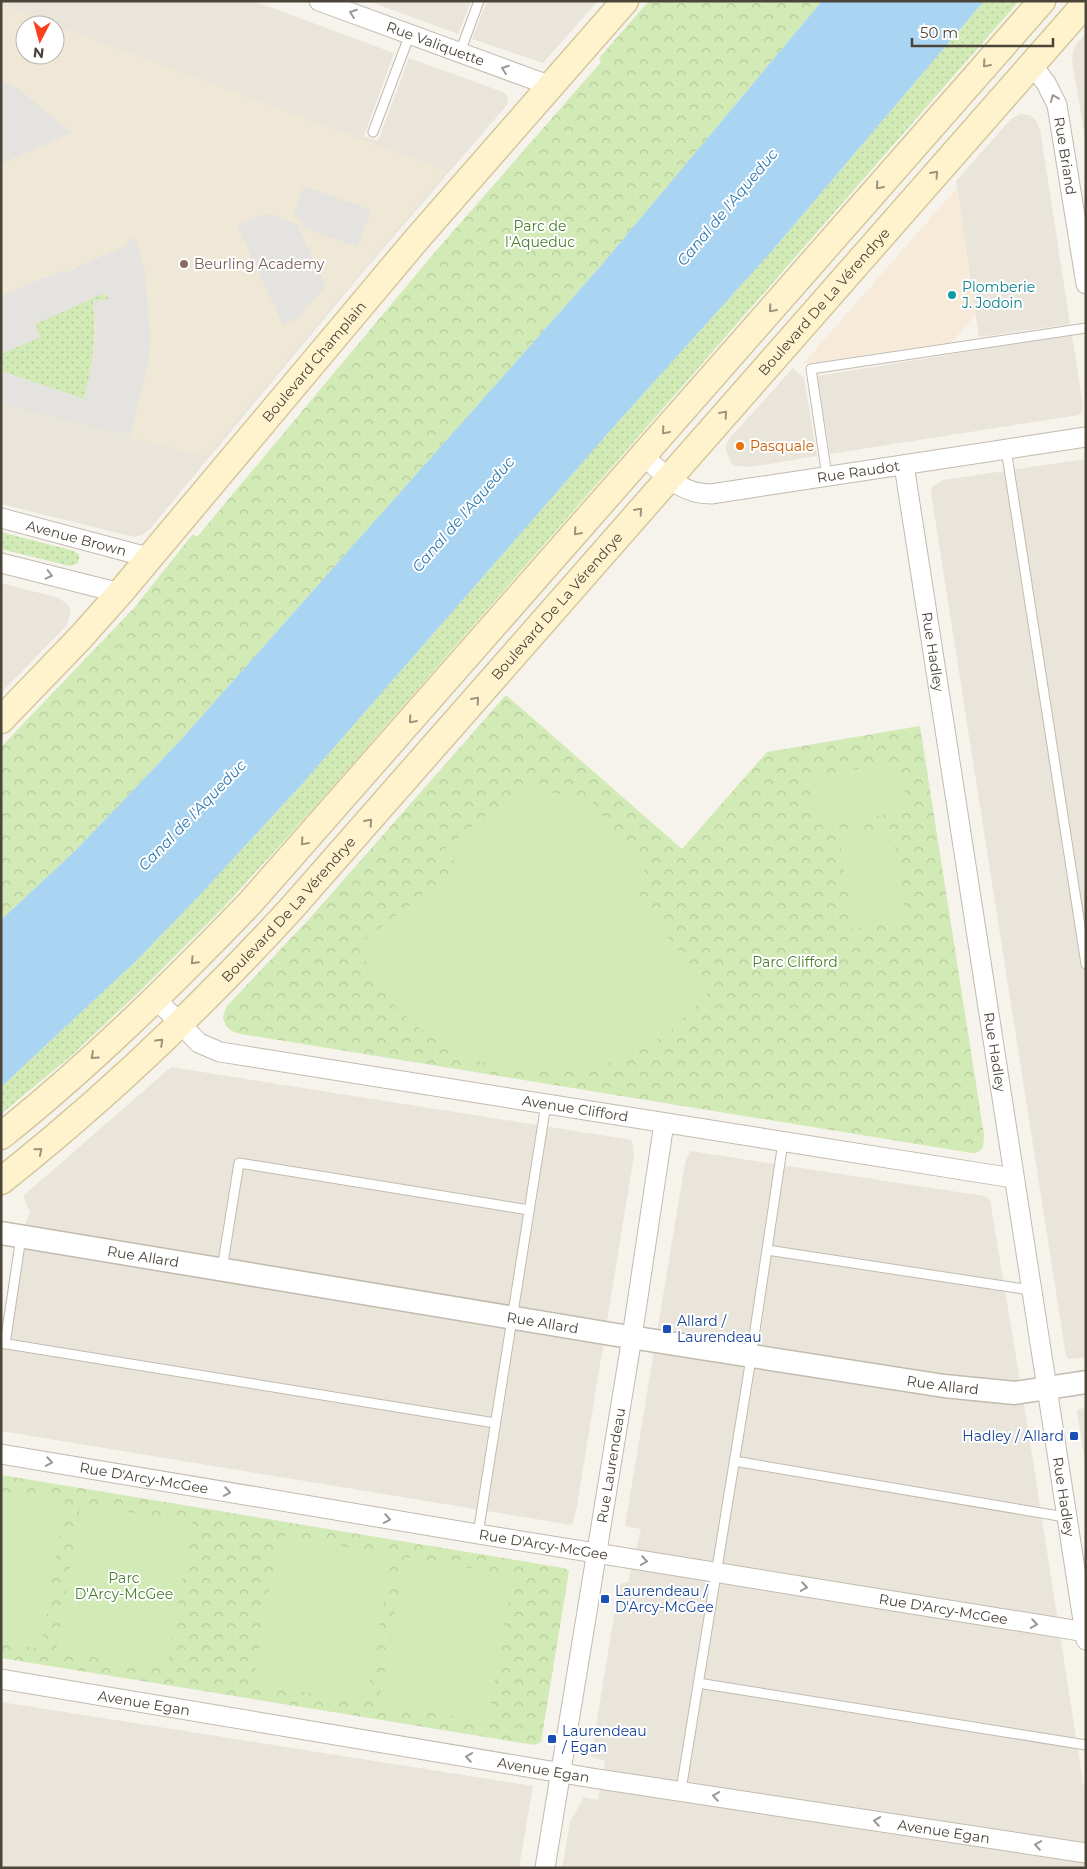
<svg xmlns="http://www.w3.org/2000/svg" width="1087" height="1869" font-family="Montserrat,sans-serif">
<defs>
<pattern id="grass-dots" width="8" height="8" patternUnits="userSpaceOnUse" patternTransform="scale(1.25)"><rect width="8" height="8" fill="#d2eab5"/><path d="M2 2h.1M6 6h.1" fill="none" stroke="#b6ca9c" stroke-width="1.8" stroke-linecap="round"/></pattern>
<pattern id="park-crowns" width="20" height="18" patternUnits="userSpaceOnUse" patternTransform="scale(1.25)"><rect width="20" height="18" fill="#d2eab5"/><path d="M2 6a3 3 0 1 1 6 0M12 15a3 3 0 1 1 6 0" fill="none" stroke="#b6ca9c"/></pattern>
</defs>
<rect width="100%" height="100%" fill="#f6f3ec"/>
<path fill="#eae5da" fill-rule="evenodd" d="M 1,1 L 253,1 L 394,53 L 364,136 L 378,141 L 409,58 L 503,92 L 508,96 L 507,105 L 364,271 L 149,530 L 142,535 L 133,537 L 122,534 L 1,504 ZM 25,25 L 55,25 L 55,55 L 25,55 Z
M 368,1 L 471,1 L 458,34 Z
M 487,1 L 598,1 L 543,63 L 472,39 Z
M 1086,33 L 1086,144 L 1072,60 L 1073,51 L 1077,43 Z
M 1020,114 L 1030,115 L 1035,119 L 1040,129 L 1070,324 L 979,337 L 956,181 L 1011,119 Z
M 1072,335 L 1083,405 L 1082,412 L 1079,415 L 830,454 L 817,376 Z
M 793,368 L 804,378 L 817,456 L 751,467 L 735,466 L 731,463 L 726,451 L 726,445 L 729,439 Z
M 1085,459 L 1086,1357 L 1072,1359 L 1068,1359 L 1066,1356 L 931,493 L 932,487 L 943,480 Z
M 1,583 L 59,598 L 68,605 L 71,613 L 66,626 L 1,693 Z
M 171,1067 L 632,1140 L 634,1155 L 577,1506 L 572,1525 L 1,1431 L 1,1333 L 13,1256 L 30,1212 L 23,1196 Z
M 690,1151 L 984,1196 L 990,1200 L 1028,1429 L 1086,1802 L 1086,1868 L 562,1868 L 570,1822 L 584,1797 L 598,1800 L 605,1761 L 591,1757 L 619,1585 L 628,1582 L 641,1529 L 625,1526 L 685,1163 Z
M 1086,1408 L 1086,1468 L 1077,1412 L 1079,1409 Z
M 1,1702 L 533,1786 L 519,1868 L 1,1868 Z"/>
<path fill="#f7ead8" d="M 957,188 L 976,314 L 952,342 L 803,364 Z"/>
<path fill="#efe8d6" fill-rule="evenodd" d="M 1,5 L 446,171 L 206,456 L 1,404 ZM 25,25 L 55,25 L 55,55 L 25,55 Z"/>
<path fill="url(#grass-dots)" d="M 984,1 L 1019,1 L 313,809 L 222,909 L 140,991 L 71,1056 L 1,1114 L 1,1087 L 135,962 L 198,897 L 303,783 L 617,423 L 771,252 Z
M 102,294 L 107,295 L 109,300 L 93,301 C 96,335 93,366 84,399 L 1,371 L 1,354 L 40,337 L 35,324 Z
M 1,532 L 74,551 L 79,555 L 79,560 L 77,564 L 70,566 L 1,549 Z"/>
<path fill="url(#park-crowns)" d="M 649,1 L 822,1 L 599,268 L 178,743 L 76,850 L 1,920 L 1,747 L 134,608 L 193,534 L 197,537 L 435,252 L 601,62 L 599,58 Z
M 506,695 L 682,849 L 767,752 L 920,726 L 984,1135 L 983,1148 L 976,1153 L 972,1153 L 241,1034 C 231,1032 224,1027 223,1016 L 227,1006 L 310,918 Z
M 1,1475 L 564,1568 L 569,1571 L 541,1742 L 534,1745 L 1,1658 Z"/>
<path fill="#d2eab5" d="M 900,762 L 908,811 L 817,825 L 810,777 Z
M 522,788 L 590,799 L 648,875 L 631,889 L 710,991 C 693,1009 678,1026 657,1040 C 599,1078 523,1081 460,1054 C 439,1045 418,1028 402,1012 C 382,994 370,969 357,946 L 458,867 L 445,848 Z
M 892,829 L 907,920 L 853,929 L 839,837 Z
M 1,1491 L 65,1502 L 41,1649 L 1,1642 Z
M 81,1504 L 192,1523 L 167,1669 L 56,1651 Z
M 279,1535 L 392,1555 L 366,1703 L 253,1683 Z
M 404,1557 L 513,1575 L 488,1722 L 379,1704 Z"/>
<path fill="#e5e3e0" d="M 1,80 L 22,91 L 71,133 L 1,164 Z
M 304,186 L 371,210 L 358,247 L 305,228 L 300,219 L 293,216 Z
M 271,214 L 297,224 L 326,286 L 298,318 L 283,325 L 237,225 L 253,218 Z
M 135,237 L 145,272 L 150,334 L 149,360 L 135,417 L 129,436 L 1,404 L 1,371 L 84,399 L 94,355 L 96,326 L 93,301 L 109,299 L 107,295 L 102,294 L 35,324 L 40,337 L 1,354 L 1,296 L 63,270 L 65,273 L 129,244 L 128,241 Z"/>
<path fill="#a9d4f2" d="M 822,1 L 984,1 L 771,252 L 617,423 L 303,783 L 198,897 L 135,962 L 1,1087 L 1,920 L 76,850 L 178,743 L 599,268 Z"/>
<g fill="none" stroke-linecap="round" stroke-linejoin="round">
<defs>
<path id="service" d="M 460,52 L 479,1
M 373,132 L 410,34
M 1006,449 L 1086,964
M 827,476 L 811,369 L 1086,328
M 767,1250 L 1030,1290
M 222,1269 L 239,1163 L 529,1210
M 1,1343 L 495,1423
M 5,1344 L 21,1237
M 734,1461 L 1065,1517
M 478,1534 L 546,1104
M 698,1683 L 1086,1745
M 681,1790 L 748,1377 L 783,1142"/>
<g id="minor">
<path id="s1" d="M 319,1 L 551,86"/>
<path id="s2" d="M 1032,65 L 1046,83 L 1057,105 L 1086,284"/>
<path id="s3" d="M 643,456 C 665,474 680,494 711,494 L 1086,437"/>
<path id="s4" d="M 904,465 L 1086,1640"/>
<path id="s5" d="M 1,518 L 151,558"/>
<path d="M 1,563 L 120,593"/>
<path id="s6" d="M 156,999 L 199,1043 L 220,1052 L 1013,1178"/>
<path id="s7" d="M 1,1454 L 478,1534 L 1086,1632"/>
<path id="s8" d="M 1,1679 L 592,1778 L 1086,1853"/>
<path id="s9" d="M 545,1868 L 632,1337 L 664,1123"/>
</g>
<g id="tertiary">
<path id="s10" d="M 1,1233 L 611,1334 L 944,1386 L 1015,1393 L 1086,1382"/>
</g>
<g id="secondary">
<path id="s11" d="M 1,720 L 81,637 L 120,593 L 416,240 L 625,1"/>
<path d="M 1,1136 C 90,1065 171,985 250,903 L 1042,1"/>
<path id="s12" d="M 1,1181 C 105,1099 201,1007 291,909 L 1086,3"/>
</g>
</defs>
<use href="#service" stroke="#c2bbae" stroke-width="11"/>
<use href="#minor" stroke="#c2bbae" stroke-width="21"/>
<use href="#tertiary" stroke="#c2bbae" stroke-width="25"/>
<use href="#secondary" stroke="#d6c79b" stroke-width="29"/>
<use href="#service" stroke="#fff" stroke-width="9"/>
<use href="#minor" stroke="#fff" stroke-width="19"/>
<use href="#tertiary" stroke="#fff" stroke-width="22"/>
<use href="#secondary" stroke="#fff3cd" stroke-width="26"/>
</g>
<defs><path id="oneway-chevron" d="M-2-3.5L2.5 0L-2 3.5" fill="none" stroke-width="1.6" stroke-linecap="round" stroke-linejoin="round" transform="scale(1.25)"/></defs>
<g stroke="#9c9892">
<use href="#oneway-chevron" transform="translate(353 13) rotate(-160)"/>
<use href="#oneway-chevron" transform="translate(505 69) rotate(-160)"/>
<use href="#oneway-chevron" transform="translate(1054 98) rotate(-112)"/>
<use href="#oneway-chevron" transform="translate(49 575) rotate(14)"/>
<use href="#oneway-chevron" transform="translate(49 1462) rotate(10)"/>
<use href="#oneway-chevron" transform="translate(227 1492) rotate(10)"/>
<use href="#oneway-chevron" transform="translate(387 1519) rotate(10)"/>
<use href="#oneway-chevron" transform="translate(644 1561) rotate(9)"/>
<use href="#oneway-chevron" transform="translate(804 1587) rotate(9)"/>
<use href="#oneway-chevron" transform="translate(1034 1624) rotate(9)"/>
<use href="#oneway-chevron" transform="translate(469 1757) rotate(-171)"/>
<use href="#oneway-chevron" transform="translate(716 1796) rotate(-171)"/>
<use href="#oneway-chevron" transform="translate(877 1821) rotate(-171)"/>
<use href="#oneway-chevron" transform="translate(1038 1845) rotate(-171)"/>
</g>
<g stroke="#9c937c">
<use href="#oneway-chevron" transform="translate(986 64) rotate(131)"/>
<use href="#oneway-chevron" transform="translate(935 174) rotate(-48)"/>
<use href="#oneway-chevron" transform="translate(879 186) rotate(131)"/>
<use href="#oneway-chevron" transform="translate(772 309) rotate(131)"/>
<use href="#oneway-chevron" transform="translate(724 414) rotate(-49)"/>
<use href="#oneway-chevron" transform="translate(665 431) rotate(131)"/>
<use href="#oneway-chevron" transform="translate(639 511) rotate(-49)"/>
<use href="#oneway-chevron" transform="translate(577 532) rotate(131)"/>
<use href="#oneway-chevron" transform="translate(476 700) rotate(-49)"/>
<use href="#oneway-chevron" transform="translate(412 720) rotate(131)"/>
<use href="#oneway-chevron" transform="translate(369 822) rotate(-49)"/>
<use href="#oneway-chevron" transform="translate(304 842) rotate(131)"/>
<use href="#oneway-chevron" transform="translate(194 961) rotate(134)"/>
<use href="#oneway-chevron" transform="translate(160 1042) rotate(-44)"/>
<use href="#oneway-chevron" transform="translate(94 1056) rotate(138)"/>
<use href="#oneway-chevron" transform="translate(39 1151) rotate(-40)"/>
</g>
<circle fill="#8d6e63" stroke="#fff" stroke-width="2" cx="184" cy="264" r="5"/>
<circle fill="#0f9aa8" stroke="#fff" stroke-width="2" cx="952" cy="295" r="5"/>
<circle fill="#e8710a" stroke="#fff" stroke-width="2" cx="740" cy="446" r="5"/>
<g fill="#1a4fb4" stroke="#fff" stroke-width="2">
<rect x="662" y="1324" width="10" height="10" rx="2.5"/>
<rect x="1069" y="1431" width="10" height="10" rx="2.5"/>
<rect x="600" y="1594" width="10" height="10" rx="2.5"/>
<rect x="547" y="1734" width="10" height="10" rx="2.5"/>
</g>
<g text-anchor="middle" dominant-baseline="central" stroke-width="4" stroke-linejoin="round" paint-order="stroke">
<g font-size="14" fill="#4b4439" stroke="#fff">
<text stroke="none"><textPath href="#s1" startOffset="124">Rue Valiquette</textPath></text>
<text stroke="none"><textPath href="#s2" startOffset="99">Rue Briand</textPath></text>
<text stroke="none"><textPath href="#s12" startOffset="1206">Boulevard De La Vérendrye</textPath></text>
<text stroke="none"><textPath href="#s11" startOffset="476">Boulevard Champlain</textPath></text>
<text stroke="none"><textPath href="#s3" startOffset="229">Rue Raudot</textPath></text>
<text stroke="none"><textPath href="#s5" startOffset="78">Avenue Brown</textPath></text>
<text stroke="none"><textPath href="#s12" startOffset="801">Boulevard De La Vérendrye</textPath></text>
<text stroke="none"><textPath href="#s4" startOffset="189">Rue Hadley</textPath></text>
<text stroke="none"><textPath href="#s12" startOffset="396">Boulevard De La Vérendrye</textPath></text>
<text stroke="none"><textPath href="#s4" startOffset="594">Rue Hadley</textPath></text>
<text stroke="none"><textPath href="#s6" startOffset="444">Avenue Clifford</textPath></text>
<text stroke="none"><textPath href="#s10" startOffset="144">Rue Allard</textPath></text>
<text stroke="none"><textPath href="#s10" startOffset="549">Rue Allard</textPath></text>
<text stroke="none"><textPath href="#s10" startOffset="954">Rue Allard</textPath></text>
<text stroke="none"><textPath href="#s9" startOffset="408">Rue Laurendeau</textPath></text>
<text stroke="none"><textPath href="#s7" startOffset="145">Rue D'Arcy-McGee</textPath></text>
<text stroke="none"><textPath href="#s4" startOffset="1044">Rue Hadley</textPath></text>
<text stroke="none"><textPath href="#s7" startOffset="550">Rue D'Arcy-McGee</textPath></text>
<text stroke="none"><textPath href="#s7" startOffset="955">Rue D'Arcy-McGee</textPath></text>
<text stroke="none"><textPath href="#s8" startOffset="145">Avenue Egan</textPath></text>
<text stroke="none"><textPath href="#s8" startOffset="550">Avenue Egan</textPath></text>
<text stroke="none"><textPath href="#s8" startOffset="955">Avenue Egan</textPath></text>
</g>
<g font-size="14" fill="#4a7f2a" stroke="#fff">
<text x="540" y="226">Parc de<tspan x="540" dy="16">l'Aqueduc</tspan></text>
<text x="795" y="962">Parc Clifford</text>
<text x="124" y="1578">Parc<tspan x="124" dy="16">D'Arcy-McGee</tspan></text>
</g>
<g font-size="14" fill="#785e54" stroke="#fff" text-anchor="start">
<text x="194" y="264">Beurling Academy</text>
</g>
<g font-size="14" fill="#0d838f" stroke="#fff" text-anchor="start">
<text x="962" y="287">Plomberie<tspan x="962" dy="16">J. Jodoin</tspan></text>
</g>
<g font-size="14" fill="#c56008" stroke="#fff" text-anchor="start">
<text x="750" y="446">Pasquale</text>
</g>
<g font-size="14" fill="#164399" stroke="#fff" text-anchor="start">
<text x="677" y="1321">Allard /<tspan x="677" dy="16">Laurendeau</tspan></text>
<text x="1064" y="1436" text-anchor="end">Hadley / Allard</text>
<text x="615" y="1591">Laurendeau /<tspan x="615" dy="16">D'Arcy-McGee</tspan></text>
<text x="562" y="1731">Laurendeau<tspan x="562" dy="16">/ Egan</tspan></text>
</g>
<g font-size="15" font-style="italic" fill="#2e7ab2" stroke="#fff">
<text transform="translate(727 207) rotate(-50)">Canal de l'Aqueduc</text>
<text transform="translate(463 514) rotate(-49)">Canal de l'Aqueduc</text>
<text transform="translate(192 815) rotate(-46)">Canal de l'Aqueduc</text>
</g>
</g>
<rect width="1087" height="1869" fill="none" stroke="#4b4439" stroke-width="5"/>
<g transform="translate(40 40) rotate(186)"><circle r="24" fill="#ffffff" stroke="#b7b4b0"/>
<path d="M0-4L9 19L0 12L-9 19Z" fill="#fc3f1d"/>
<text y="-8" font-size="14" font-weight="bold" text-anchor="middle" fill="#4b4439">N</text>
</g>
<path d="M912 38v8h141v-8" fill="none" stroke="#4b4439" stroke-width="2.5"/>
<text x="920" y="38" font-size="15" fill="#4b4439" stroke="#ffffff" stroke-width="4" paint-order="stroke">50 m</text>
</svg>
